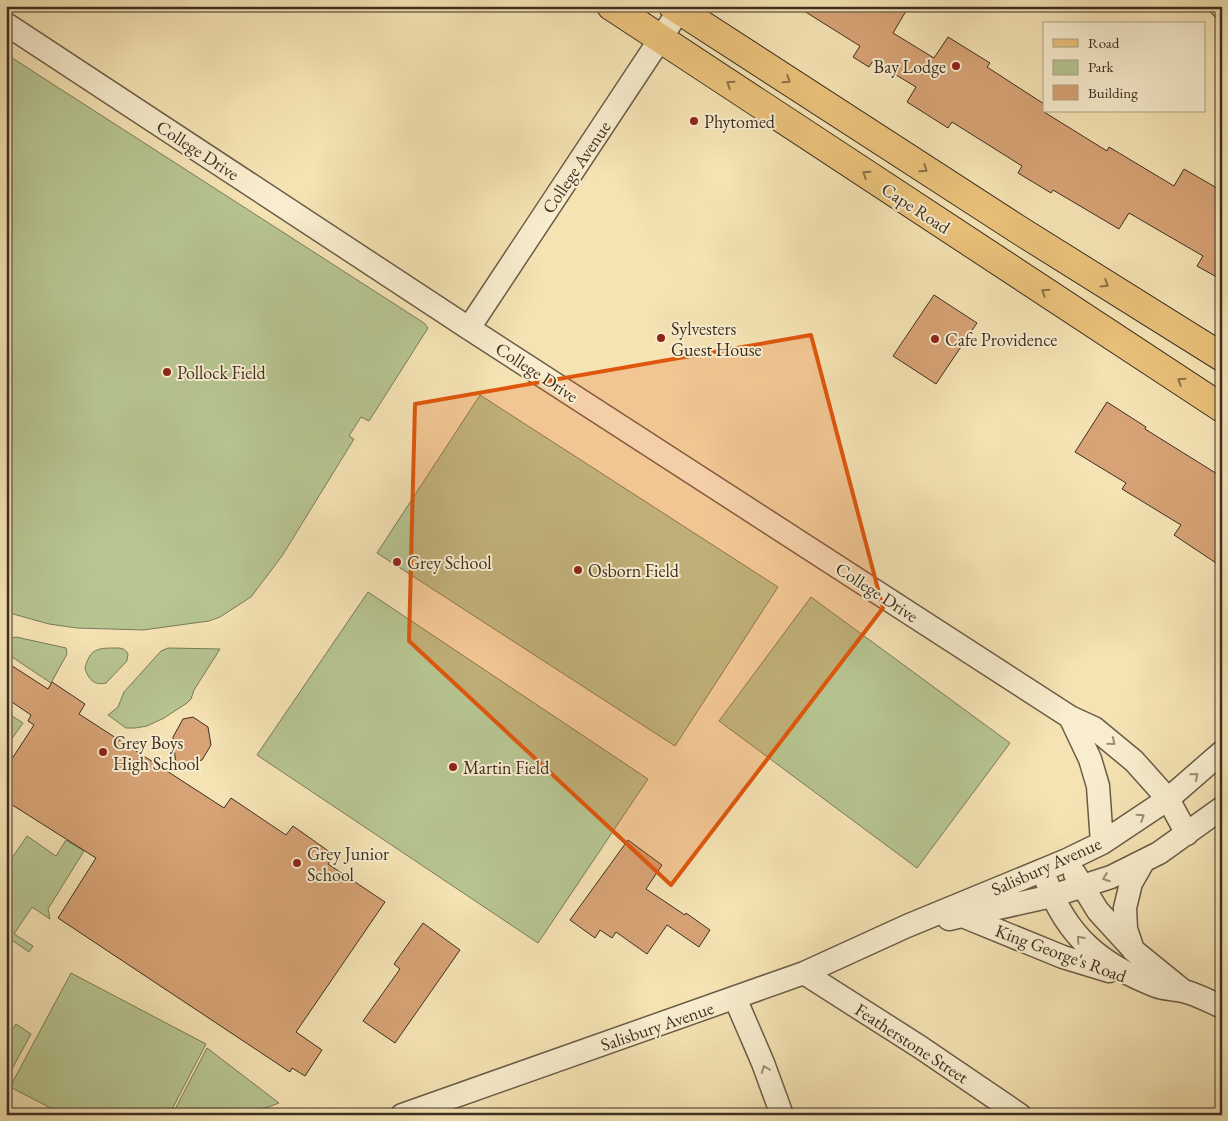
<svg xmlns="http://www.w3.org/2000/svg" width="1228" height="1121" font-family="'EB Garamond',serif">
<rect width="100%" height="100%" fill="#f5e3b4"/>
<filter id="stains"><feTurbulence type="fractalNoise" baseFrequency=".004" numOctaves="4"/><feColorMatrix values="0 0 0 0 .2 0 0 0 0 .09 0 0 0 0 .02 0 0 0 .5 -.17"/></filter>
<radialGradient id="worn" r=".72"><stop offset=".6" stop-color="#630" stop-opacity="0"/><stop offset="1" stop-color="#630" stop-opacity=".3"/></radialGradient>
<path fill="#b7c591" stroke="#7a7a5a" d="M 6,54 L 424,323 L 428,328 L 369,421 L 361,417 L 349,436 L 354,439 L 282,556 L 251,597 L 220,617 L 209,621 L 143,630 L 77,628 L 49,624 L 6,612 Z
M 480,395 L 778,587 L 675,746 L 377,553 Z
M 368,592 L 648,779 L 538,943 L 257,755 Z
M 811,597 L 1010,743 L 917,868 L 719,721 Z
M 16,637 L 66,648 L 67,654 L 51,683 L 6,653 C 7,647 7,638 16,637 Z
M 115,648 C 121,648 125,648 128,654 L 127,661 L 106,683 C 94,686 88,679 85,668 C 90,649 97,648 115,648 Z
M 168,648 L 220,649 L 194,690 L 191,699 L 187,703 L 164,718 L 147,726 L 135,728 L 126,728 L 108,715 L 118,707 L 124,692 L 161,651 Z
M 6,712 L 23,723 L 6,747 Z
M 27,836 L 56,856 L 66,840 L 84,851 L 48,909 L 50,919 L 32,907 L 14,934 L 33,946 L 29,952 L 6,936 L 6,867 Z
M 71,973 L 206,1044 L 169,1115 L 64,1115 L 10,1087 Z
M 16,1024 L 31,1034 L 6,1080 L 6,1039 Z
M 207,1048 L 279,1103 L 246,1115 L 172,1115 Z"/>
<path fill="#d7a376" stroke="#3d2f23" d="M 796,6 L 909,6 L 893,33 L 934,58 L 948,37 L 990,63 L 987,67 L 1044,104 L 1044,112 L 1107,151 L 1109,147 L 1174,186 L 1184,169 L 1222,191 L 1222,280 L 1197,266 L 1203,256 L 1129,213 L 1119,229 L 1053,190 L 1051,193 L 1018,173 L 1022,166 L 952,122 L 948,128 L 907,102 L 916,87 L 873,61 L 869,67 L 853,57 L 860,46 Z
M 934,295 L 977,323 L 936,384 L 893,356 Z
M 1107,402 L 1146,427 L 1145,429 L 1222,477 L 1222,567 L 1174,535 L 1181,525 L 1122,489 L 1126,483 L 1075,452 Z
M 6,662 L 48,689 L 52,682 L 85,704 L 79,714 L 224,808 L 231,798 L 286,835 L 293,826 L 334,855 L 328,864 L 385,902 L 296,1032 L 322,1050 L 305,1076 L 292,1068 L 290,1072 L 58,918 L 96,858 L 6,801 L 6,768 L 34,725 L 28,721 L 31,715 L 6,698 Z
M 193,717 L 208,727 L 211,745 L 202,760 L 176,766 L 173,737 L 183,719 Z
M 628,840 L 662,865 L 646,889 L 685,915 L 686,913 L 710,930 L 699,947 L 667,925 L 647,954 L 616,932 L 612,938 L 600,930 L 595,938 L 570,920 Z
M 423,923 L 460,950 L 395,1043 L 363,1021 L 400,969 L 394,964 Z"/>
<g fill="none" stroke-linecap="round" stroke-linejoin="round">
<defs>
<path id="minor" d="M 1221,6 L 1222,7
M 6,24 L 470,329 L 1070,717 L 1094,728 L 1134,761 L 1168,799 L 1187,834
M 469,328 L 682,6
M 1070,717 L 1090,759 L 1098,786 L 1102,843
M 1143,862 L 1131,883 L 1125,908 L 1126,929 L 1133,950 L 1181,989
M 1075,874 L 1098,911 L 1130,946
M 1047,882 C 1067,937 1102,965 1156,986 C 1164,989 1174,989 1183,991 C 1196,994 1209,1001 1222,1007
M 965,917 L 1063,957 L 1109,971
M 949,919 L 1052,896 L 1111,877 L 1159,853 L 1222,808
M 804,973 L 920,1047 L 1020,1115
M 735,998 L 763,1063 L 782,1115
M 402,1115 L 804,973 L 907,926 L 1067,860 L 1102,843 L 1168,799 L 1222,752"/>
<path id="major" d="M 611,6 L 1222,408
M 673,6 L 1019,230 L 1222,357"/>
</defs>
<use href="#minor" stroke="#6b5c47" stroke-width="25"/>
<use href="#major" stroke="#3d2f23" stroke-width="30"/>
<use href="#minor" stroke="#f8edce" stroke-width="22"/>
<use href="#major" stroke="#eac27a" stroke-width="28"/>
</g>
<defs><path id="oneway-chevron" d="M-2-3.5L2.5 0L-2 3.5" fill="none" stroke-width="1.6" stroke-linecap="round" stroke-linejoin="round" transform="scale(1.25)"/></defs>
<g stroke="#8b714a">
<use href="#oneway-chevron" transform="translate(787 80) rotate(33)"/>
<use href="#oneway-chevron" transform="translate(730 84) rotate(-147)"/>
<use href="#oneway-chevron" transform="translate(924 169) rotate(33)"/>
<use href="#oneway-chevron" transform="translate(866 174) rotate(-147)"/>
<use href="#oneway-chevron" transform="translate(1105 284) rotate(32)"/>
<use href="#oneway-chevron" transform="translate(1045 292) rotate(-147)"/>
<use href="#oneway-chevron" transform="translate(1181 381) rotate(-147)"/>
</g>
<g stroke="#9a8e78">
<use href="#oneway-chevron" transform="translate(1112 742) rotate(39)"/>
<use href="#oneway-chevron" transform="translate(1195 776) rotate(-41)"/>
<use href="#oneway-chevron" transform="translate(1141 817) rotate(-33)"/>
<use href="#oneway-chevron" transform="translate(1106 878) rotate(160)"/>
<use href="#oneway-chevron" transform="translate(1080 939) rotate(-132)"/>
<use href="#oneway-chevron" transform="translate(765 1069) rotate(-111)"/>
</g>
<path fill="#df570d" fill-opacity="0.2" stroke="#df570d" stroke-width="4" stroke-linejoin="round" d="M 811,335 L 883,608 L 671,885 L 409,641 L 415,404 Z"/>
<g fill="#8f2418" stroke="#f8edce" stroke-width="2">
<circle cx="956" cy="66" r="5"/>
<circle cx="694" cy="121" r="5"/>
<circle cx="661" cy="338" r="5"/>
<circle cx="935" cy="339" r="5"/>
<circle cx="167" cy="372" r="5"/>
<circle cx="397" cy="562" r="5"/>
<circle cx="578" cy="570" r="5"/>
<circle cx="103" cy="752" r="5"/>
<circle cx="453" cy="767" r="5"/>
<circle cx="297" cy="863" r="5"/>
</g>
<g text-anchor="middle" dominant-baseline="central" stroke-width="4" stroke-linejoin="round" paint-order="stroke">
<g font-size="18" fill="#3d2f23" stroke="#f8edce" text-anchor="start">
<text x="946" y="66" text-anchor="end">Bay Lodge</text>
<text x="704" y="121">Phytomed</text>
<text x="671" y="328">Sylvesters<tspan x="671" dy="21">Guest House</tspan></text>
<text x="945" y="339">Cafe Providence</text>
<text x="177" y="372">Pollock Field</text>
<text x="407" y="562">Grey School</text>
<text x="588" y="570">Osborn Field</text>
<text x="113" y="742">Grey Boys<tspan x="113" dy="21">High School</tspan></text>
<text x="463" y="767">Martin Field</text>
<text x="307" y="853">Grey Junior<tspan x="307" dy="21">School</tspan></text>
</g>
<g font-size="18" fill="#3d2f23" stroke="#f8edce">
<text transform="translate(198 150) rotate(33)">College Drive</text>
<text transform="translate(576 167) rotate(-56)">College Avenue</text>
<text transform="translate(916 208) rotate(33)">Cape Road</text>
<text transform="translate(537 372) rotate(33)">College Drive</text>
<text transform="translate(877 592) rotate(33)">College Drive</text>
<text transform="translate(1046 866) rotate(-24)">Salisbury Avenue</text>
<text transform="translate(1061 953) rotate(20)">King George's Road</text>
<text transform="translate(657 1026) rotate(-19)">Salisbury Avenue</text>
<text transform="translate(912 1043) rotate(33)">Featherstone Street</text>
</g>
</g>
<rect width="1228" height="1121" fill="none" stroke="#f5e3b4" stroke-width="25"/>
<rect x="8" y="8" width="1213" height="1106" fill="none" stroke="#3d2f23" stroke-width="2.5"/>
<rect x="12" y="12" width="1203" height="1096" fill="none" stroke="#3d2f23"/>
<rect x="1043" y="22" width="162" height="90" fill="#f8edce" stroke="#ada18a"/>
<rect x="1053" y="39" width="25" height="8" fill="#eac27a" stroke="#ada18a"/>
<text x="1088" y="48" font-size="15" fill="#3d2f23">Road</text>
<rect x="1053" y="60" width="25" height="15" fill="#b7c591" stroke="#ada18a"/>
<text x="1088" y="72" font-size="15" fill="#3d2f23">Park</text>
<rect x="1053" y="85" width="25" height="15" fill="#d7a376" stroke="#ada18a"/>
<text x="1088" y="98" font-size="15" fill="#3d2f23">Building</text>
<rect width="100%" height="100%" filter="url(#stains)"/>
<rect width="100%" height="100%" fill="url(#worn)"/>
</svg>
